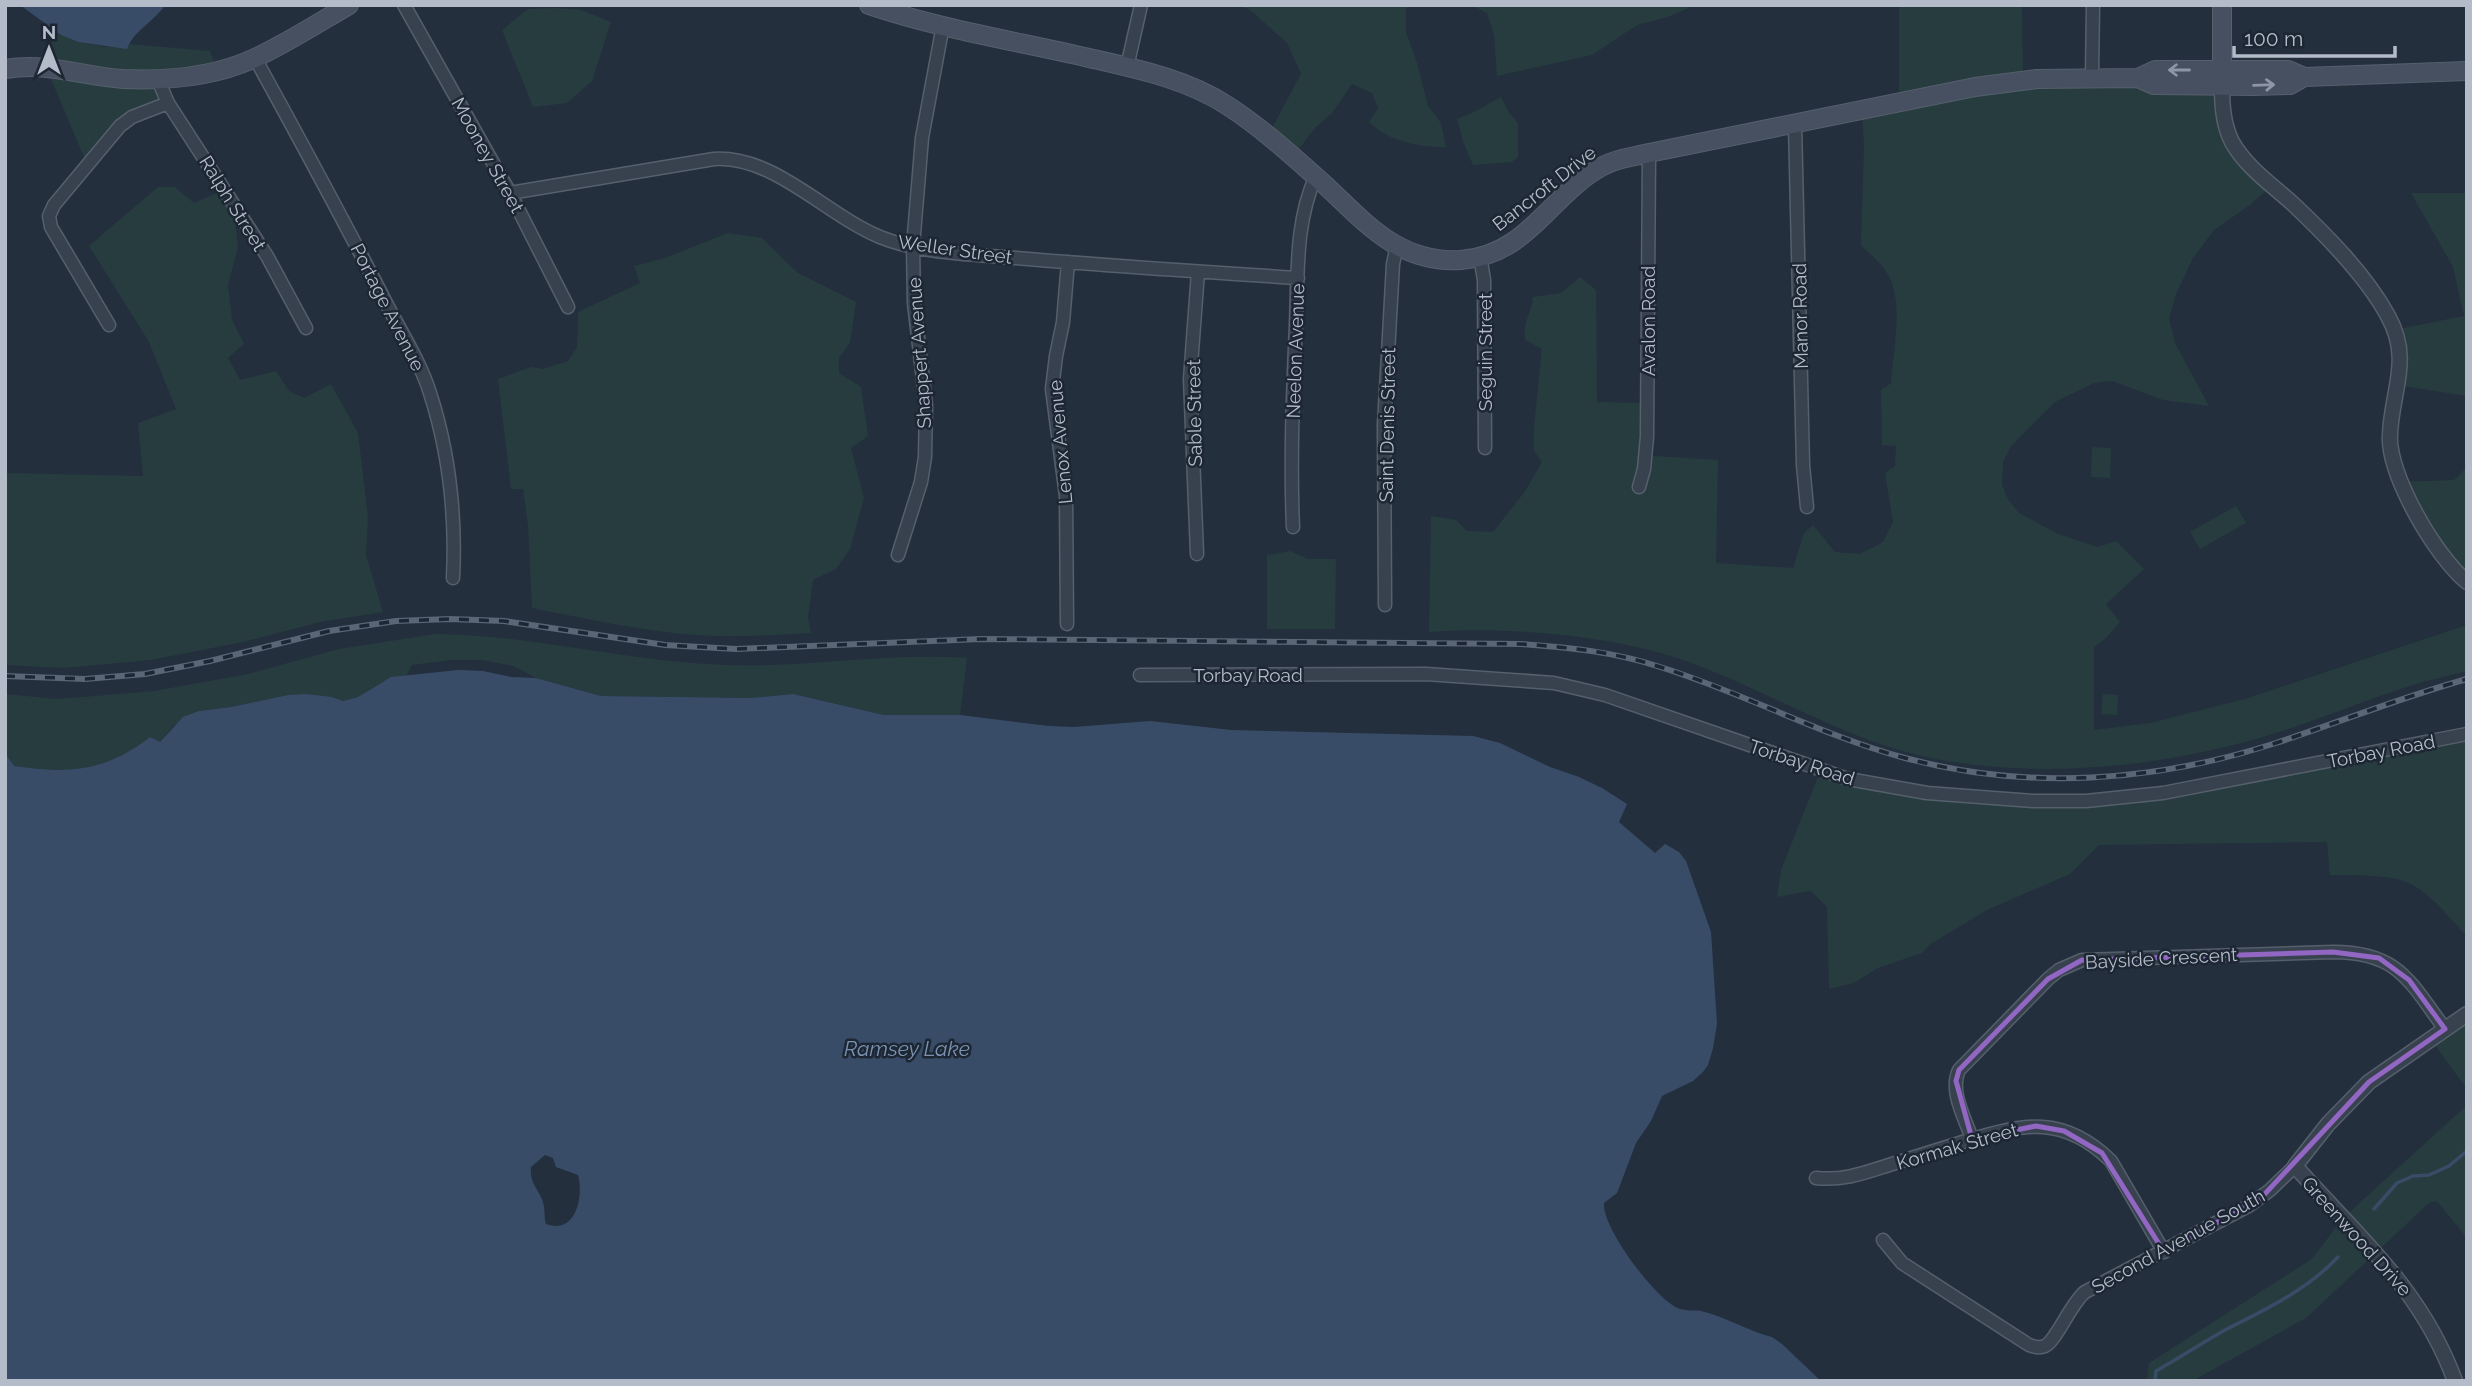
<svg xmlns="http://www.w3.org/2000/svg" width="2472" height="1386" font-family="Raleway,sans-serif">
<rect width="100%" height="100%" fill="#242f3e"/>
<path fill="#263c3f" d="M 1236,5 L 1416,5 L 1406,8 L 1406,32 L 1417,63 L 1428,106 L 1441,123 L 1446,147 C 1419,147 1389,142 1369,122 L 1378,108 L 1372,93 L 1352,84 L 1333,112 L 1315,128 L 1298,150 L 1272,128 L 1301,74 L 1287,43 L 1249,9 Z
M 1471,5 L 1695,5 L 1668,17 L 1637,25 L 1592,55 L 1497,76 L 1494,35 L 1487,13 Z
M 1899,5 L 2022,5 L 2023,79 L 2221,86 L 2224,122 L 2271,186 L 2250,205 L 2214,230 L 2193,258 L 2176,294 L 2169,319 L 2175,343 L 2209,406 L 2163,400 L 2112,381 L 2094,383 L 2055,402 L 2011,446 L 2003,462 L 2002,484 L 2007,498 L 2019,513 L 2058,534 L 2098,547 L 2116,541 L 2144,569 L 2106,604 L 2120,622 L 2106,638 L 2094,647 L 2094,730 L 2150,723 L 2245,699 L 2467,625 L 2467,671 C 2448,676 2428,680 2409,686 C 2367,700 2325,717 2282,731 C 2176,765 2057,779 1947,761 C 1852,746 1770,690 1680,659 C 1609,635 1504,626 1429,632 L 1431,516 L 1456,520 L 1467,531 L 1493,532 L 1526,490 L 1542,462 L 1534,451 L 1534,427 L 1542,349 L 1525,340 C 1523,319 1531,316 1533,297 L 1561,293 L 1580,277 L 1596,290 L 1597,402 L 1646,403 L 1640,455 L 1718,460 L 1716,563 L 1793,568 L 1804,533 L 1813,525 L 1835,552 L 1860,554 L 1883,542 L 1893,522 L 1885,473 L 1895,466 L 1896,446 L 1882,445 L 1881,390 L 1891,383 C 1893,352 1902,313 1892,283 C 1887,268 1872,256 1861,245 L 1864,145 L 1862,109 L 1899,101 Z
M 556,8 L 581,10 L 611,22 L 592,81 L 567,103 L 533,107 L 502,30 L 528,9 Z
M 50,29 L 78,42 L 106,47 L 129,44 L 210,51 L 217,70 L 158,79 L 166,102 L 144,111 L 87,164 L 45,65 Z
M 1501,97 L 1508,111 L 1518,123 L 1518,157 L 1512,162 L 1473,165 L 1464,144 L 1457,119 L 1472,113 Z
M 158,187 L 175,187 L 194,203 L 219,192 L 234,211 L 238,247 L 228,285 L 232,320 L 244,344 L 228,358 L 240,380 L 276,371 L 289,391 L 304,398 L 331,384 L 358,433 L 368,517 L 366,555 L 383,612 L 320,622 L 243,642 L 151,660 L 64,668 L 5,665 L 5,473 L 143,476 L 138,423 L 176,409 L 149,342 L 89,246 Z
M 2411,193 L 2467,193 L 2467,396 L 2397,385 L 2394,330 L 2464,316 L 2453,267 Z
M 728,233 L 762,238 L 798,273 L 856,302 L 850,343 L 839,358 L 839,373 L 861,387 L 868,436 L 851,448 L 864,498 L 850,549 L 836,569 L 813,580 L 808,617 L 811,633 C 773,635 735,638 697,635 C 642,631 587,619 532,608 L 528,525 L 523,489 L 511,489 L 498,379 L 531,367 L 543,369 L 568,361 L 577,347 L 578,312 L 640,283 L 634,266 L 665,258 Z
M 2092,447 L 2111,448 L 2110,478 L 2091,477 Z
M 2467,467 L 2467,583 L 2399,482 L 2454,480 Z
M 2236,506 L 2246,523 L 2200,549 L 2190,532 Z
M 1290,551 L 1308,559 L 1336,559 L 1335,629 L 1267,629 L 1267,555 Z
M 435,634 C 533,635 628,662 726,665 C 807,668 886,652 967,658 L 960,715 L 884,715 L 793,694 L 750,698 L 601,696 L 536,678 L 513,666 L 483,660 L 451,660 L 412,665 L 406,676 L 391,677 L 358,697 L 343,701 L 332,697 L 288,695 L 231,707 L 199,711 L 173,726 L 160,742 L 150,737 C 104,773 68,774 13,766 L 5,753 L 5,694 L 58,699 L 154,691 L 248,674 L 339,649 Z
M 2103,694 L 2118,695 L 2117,715 L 2101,714 Z
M 2467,733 L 2467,936 C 2450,919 2432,895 2411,884 C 2391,874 2353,875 2330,875 L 2327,842 L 2099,845 L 2070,874 L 1987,910 L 1929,945 L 1922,953 L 1878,968 L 1854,983 L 1829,989 L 1827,907 L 1811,891 L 1777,897 L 1781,870 L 1821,769 L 1927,793 L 2125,797 Z
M 2467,1013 L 2467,1089 L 2431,1040 Z
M 2467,1105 L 2467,1238 L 2437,1201 L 2430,1202 L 2306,1318 L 2192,1381 L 2147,1381 L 2149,1363 L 2312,1259 L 2343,1218 Z"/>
<path fill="#394c67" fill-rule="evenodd" d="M 20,5 L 165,5 C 155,21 134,30 127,49 L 78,42 L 61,35 Z
M 458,670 L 483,671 L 511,677 L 536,678 L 601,696 L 750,698 L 793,694 L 884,715 L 960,715 L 1049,726 L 1074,727 L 1150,721 L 1231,730 L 1473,736 L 1500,743 L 1550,767 L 1579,777 L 1602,788 L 1627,804 L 1619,822 L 1655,853 L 1665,844 L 1679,852 L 1686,861 L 1711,932 L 1717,1024 L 1713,1048 L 1708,1065 L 1703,1072 L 1693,1081 L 1662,1096 L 1651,1121 L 1636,1143 L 1617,1193 L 1604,1203 C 1601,1226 1657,1302 1680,1309 C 1687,1311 1695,1310 1701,1311 C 1726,1317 1748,1331 1772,1337 L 1782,1344 L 1821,1381 L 5,1381 L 5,753 L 14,766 C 68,774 105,772 150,737 L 160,742 L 183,717 L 199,711 L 231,707 L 288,695 L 306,694 L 332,697 L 343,701 L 358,697 L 391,677 ZM 545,1155 L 553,1158 L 556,1167 L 578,1175 C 584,1196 576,1235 546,1224 C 544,1218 545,1213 544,1207 C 542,1191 529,1186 531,1167 Z"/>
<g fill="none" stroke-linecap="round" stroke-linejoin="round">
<path stroke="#394c67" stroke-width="3.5" d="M 2374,1209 L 2397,1183 L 2413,1176 L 2429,1175 L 2449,1166 L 2467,1151
M 2155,1381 L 2156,1371 C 2179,1358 2202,1343 2225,1330 C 2265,1310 2307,1290 2338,1257"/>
<defs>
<path id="minor" d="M 404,5 L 510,193 L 568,307
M 255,58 C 298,136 340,214 381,293 C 397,326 419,358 430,393 C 449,452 456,517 453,578
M 1127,67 L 1141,5
M 2092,78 L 2093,5
M 158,80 L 168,103 L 267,256 L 306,328
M 1795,124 L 1803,465 L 1807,507
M 510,193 L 714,159 C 774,155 826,215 880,237 C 922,254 972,254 1016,258 C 1110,266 1204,272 1298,278
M 1480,256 L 1484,280 L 1485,448
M 109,325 L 51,227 L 49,216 L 54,205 L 120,126 L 132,117 L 168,103
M 1639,487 L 1644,469 L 1647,437 L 1649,153
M 1293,527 C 1290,459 1293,392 1296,324 C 1298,275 1295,221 1316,176
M 1197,554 L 1190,379 L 1198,272
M 898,555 L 921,482 L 925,457 L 926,405 L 914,303 L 913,246 L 922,138 L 943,25
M 1385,605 L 1384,425 L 1393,264 L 1397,245
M 1067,624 L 1066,496 L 1052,389 L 1056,356 L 1063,322 L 1068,262
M 1140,675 L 1426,674 L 1554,683 L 1605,695 L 1848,779 L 1927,793 L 2033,801 L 2086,801 L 2163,793 L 2467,734
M 1972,1139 C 1965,1118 1949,1091 1959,1070 L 2048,979 L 2059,970 L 2082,960 L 2333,952 C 2399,952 2410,982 2445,1029
M 1816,1178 C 1843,1181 1864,1173 1889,1165 C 1915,1157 1941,1149 1966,1141 C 2024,1123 2064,1115 2111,1161 L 2164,1252
M 1883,1240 L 1902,1263 L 2029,1345 C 2034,1347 2040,1348 2045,1346 C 2056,1341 2071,1303 2085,1292 L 2250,1205 L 2270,1190 L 2295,1166"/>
<path id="tertiary" d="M 2222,85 C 2222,105 2223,124 2232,142 C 2246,167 2271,184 2292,203 C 2325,234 2366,275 2388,316 C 2412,359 2392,390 2390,434 C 2387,474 2436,557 2467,582
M 2455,1381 C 2421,1288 2358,1237 2295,1166 L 2328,1124 L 2369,1082 L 2467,1014"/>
<path id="secondary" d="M 869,5 C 940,29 1016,41 1089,58 C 1137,69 1187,79 1228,106 C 1259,126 1288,152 1315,176 C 1360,215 1393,264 1461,260 C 1529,255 1550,194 1603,166 C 1617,158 1633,157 1649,153 L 1975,87 L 2037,79 L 2138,78 L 2155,70 L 2288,70 L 2304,77
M 2222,5 L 2222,82
M 5,69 C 50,62 80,76 123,79 C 167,81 214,77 255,58 C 287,43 318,23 349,5
M 2138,78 L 2154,85 L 2253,86 L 2290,85 L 2304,77 L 2467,71"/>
</defs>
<use href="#minor" stroke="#565f6c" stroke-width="15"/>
<use href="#tertiary" stroke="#565f6c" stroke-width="17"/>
<use href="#secondary" stroke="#565f6c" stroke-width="20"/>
<use href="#minor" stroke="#38414e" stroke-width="12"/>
<use href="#tertiary" stroke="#38414e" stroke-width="14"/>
<use href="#secondary" stroke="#465061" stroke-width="18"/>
<defs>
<path id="rail" d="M 5,676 L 85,679 L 145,674 L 210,661 L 329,631 L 396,621 L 450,619 L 504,621 L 665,645 L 736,649 L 981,639 L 1521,644 C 1567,647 1614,652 1657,666 C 1742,692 1820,735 1905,758 C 2028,791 2155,782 2276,743 C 2340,722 2402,697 2467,679"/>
</defs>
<use href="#rail" stroke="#5a6575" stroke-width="6"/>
<use href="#rail" stroke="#1d2633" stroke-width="3.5" stroke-dasharray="10" stroke-linecap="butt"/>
</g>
<defs><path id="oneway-shaft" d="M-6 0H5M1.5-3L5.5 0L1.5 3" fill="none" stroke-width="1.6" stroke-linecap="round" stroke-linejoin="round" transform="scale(1.75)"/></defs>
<g stroke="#8e96a5">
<use href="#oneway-shaft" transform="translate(2179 70) rotate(180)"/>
<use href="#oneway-shaft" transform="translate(2264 85) rotate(-2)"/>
</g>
<path fill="none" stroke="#9266c3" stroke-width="5" stroke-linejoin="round" d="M 2333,952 L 2379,958 L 2409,980 L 2445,1029 L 2369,1082 L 2262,1197 L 2164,1252 L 2102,1153 L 2064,1131 L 2036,1126 L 1972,1139 L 1956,1081 L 1959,1070 L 2048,979 L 2082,960 Z"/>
<g text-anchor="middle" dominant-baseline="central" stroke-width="5" stroke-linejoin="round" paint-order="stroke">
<g font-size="19" fill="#b4bcc9" stroke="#1d2633">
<text transform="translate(488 155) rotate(61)">Mooney Street</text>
<text transform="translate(1544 188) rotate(-38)">Bancroft Drive</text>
<text transform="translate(233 203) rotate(58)">Ralph Street</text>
<text transform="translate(955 249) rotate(8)">Weller Street</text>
<text transform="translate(388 307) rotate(63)">Portage Avenue</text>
<text transform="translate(1800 316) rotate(-91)">Manor Road</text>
<text transform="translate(1648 321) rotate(-90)">Avalon Road</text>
<text transform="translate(1295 351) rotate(-88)">Neelon Avenue</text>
<text transform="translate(1485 352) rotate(-90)">Seguin Street</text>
<text transform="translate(919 353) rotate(-94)">Shappert Avenue</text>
<text transform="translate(1194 413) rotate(-91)">Sable Street</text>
<text transform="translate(1387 425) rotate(-89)">Saint Denis Street</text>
<text transform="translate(1060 442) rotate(-95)">Lenox Avenue</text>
<text x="1248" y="675">Torbay Road</text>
<text transform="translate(2381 751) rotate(-11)">Torbay Road</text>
<text transform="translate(1802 762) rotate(18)">Torbay Road</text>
<text transform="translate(2161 958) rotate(-3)">Bayside Crescent</text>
<text transform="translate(1957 1146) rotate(-16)">Kormak Street</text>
<text transform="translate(2357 1236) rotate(48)">Greenwood Drive</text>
<text transform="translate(2178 1241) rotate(-29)">Second Avenue South</text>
</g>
<g font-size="21" font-style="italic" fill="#7c92b1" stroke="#1d2633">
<text x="907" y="1048">Ramsey Lake</text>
</g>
</g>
<rect width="2472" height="1386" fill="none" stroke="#b4bcc9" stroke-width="14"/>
<g transform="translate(49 49)" stroke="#1d2633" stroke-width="5" paint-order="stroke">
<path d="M0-5L12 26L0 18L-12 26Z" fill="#b4bcc9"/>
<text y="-10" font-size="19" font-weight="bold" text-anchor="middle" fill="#b4bcc9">N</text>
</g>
<path d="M2234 46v10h161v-10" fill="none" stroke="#b4bcc9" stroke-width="3.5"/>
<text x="2244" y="46" font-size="21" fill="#b4bcc9" stroke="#1d2633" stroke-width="5" paint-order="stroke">100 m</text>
</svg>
